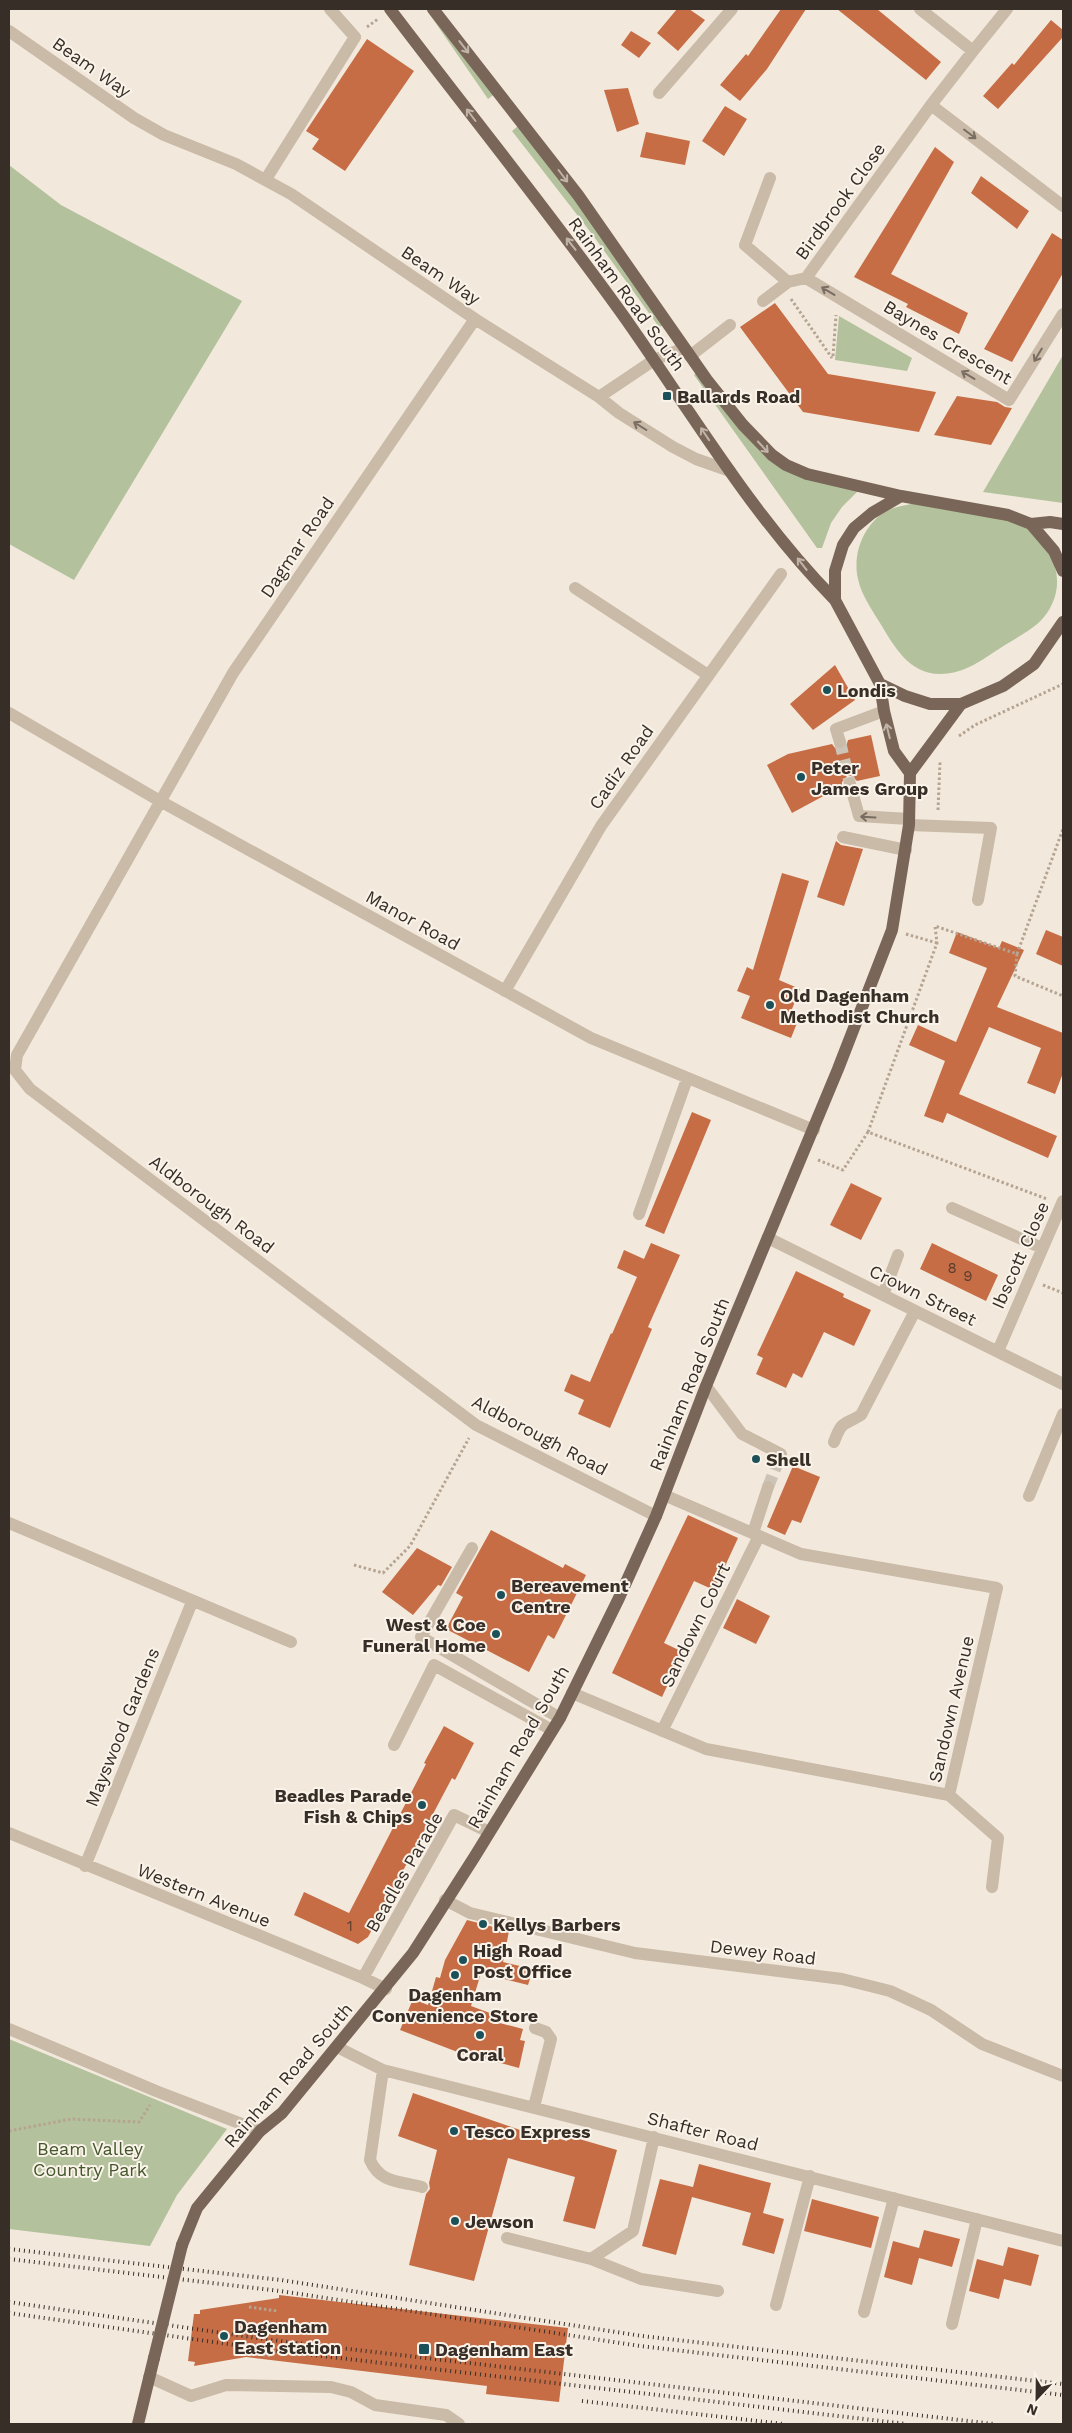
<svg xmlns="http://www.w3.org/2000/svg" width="1072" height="2433" font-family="'Work Sans',sans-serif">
<rect width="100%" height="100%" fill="#f2e9dc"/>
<path fill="#b3c19c" d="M 426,9 L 433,9 L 500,90 L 488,99 Z
M 523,122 L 665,325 L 659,327 L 592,234 L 512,131 Z
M 9,165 L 61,205 L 242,301 L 74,580 L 9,544 Z
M 839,316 L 912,358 L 907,371 L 835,360 Z
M 1063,355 L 1063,503 L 983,492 Z
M 696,373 L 760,447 L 858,491 L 842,507 L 831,523 L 822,548 L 817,548 L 694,375 Z
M 917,503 C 939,507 962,511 984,515 C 993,516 1005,516 1014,520 C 1049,536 1071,578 1047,613 C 1037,628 1019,636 1005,645 C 984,658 966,674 940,674 C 909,674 894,646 880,623 C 872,610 861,594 858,579 C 852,554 864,523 887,511 C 896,506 907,505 917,503 Z
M 9,2039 L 227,2129 L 177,2195 L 150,2246 L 9,2229 Z"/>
<path fill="#c66d46" d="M 677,9 L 689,9 L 705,20 L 678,51 L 657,33 Z
M 781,9 L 806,9 L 767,69 L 740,101 L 720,85 L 746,54 L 748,56 Z
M 837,9 L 877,9 L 941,62 L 926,80 Z
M 1051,20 L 1063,30 L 1063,37 L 998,109 L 983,96 L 1012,63 L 1014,65 Z
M 631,31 L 651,43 L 639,58 L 621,45 Z
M 367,39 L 414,71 L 345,171 L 312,149 L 319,139 L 306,131 Z
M 628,88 L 639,124 L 617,132 L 604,90 Z
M 725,106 L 747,119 L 724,156 L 702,141 Z
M 646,132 L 690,141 L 685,165 L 640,157 Z
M 935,147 L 954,162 L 891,274 L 968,313 L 959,334 L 906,307 L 908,304 L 854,277 Z
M 981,176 L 1029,211 L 1017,229 L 971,193 Z
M 1052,233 L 1063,240 L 1063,273 L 1012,362 L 984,349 Z
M 775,303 L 828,374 L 936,392 L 919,432 L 803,412 L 740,327 Z
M 957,396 L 997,402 L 1005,407 L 1012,408 L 991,445 L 934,435 Z
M 835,665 L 855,700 L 813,730 L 790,704 Z
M 871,735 L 880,776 L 857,781 L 852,776 L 847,776 L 842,782 L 842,786 L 792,813 L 767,765 L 788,754 L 832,744 L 835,748 L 842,750 L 846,747 L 848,740 Z
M 836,841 L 841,845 L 863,849 L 844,906 L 817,897 Z
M 782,873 L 809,881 L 779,980 L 800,989 L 790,1014 L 799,1018 L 791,1038 L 741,1018 L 750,996 L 737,991 L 747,967 L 753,970 Z
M 1046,930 L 1063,937 L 1063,966 L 1036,954 Z
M 957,932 L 999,948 L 1002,941 L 1024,950 L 997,1007 L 1063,1033 L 1063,1073 L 1055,1094 L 1027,1083 L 1041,1048 L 989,1027 L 959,1094 L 1057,1136 L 1048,1158 L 947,1113 L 943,1123 L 924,1116 L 945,1061 L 909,1045 L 918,1025 L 956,1042 L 987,968 L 949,953 Z
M 692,1112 L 711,1120 L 664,1234 L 645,1226 Z
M 851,1183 L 882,1198 L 861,1240 L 830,1225 Z
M 651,1243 L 680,1255 L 648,1327 L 652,1329 L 610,1428 L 578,1414 L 584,1400 L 564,1391 L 571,1374 L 590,1382 L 611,1333 L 612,1334 L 637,1277 L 617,1268 L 624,1250 L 644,1259 Z
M 932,1243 L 998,1275 L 986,1301 L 920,1269 Z
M 796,1271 L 844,1294 L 843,1297 L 871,1310 L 854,1346 L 824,1332 L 802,1378 L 793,1373 L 786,1388 L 756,1374 L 763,1358 L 757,1355 Z
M 793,1466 L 820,1477 L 801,1523 L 792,1520 L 785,1535 L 767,1527 Z
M 688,1515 L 738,1538 L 714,1590 L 694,1581 L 664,1643 L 683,1652 L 662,1697 L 612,1673 Z
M 491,1530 L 563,1568 L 565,1564 L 586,1575 L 554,1639 L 548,1635 L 529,1672 L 446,1629 L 463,1597 L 456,1593 Z
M 417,1548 L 452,1567 L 441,1586 L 438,1585 L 413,1615 L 382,1592 Z
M 737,1599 L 770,1616 L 756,1644 L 723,1628 Z
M 444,1726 L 474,1743 L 455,1780 L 452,1778 L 368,1937 L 358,1944 L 294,1915 L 304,1892 L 349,1913 L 426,1764 L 424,1763 Z
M 467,1920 L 509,1931 L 503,1962 L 533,1969 L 528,1985 L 481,1973 L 471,2006 L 498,2016 L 496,2022 L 523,2029 L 520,2040 L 525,2041 L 519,2068 L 482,2058 L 481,2061 L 400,2030 L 413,1999 L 428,2005 L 436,1977 L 440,1978 L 445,1960 Z
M 413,2093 L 523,2131 L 524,2129 L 567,2141 L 569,2136 L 617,2150 L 595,2229 L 563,2221 L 575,2177 L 508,2158 L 474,2281 L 409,2265 L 426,2194 L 430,2189 L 429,2183 L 437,2150 L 398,2136 Z
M 699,2164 L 771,2183 L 763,2213 L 784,2219 L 774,2254 L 742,2245 L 751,2213 L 692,2197 L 676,2255 L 642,2246 L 660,2179 L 693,2187 Z
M 812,2199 L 879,2217 L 871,2248 L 804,2231 Z
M 924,2230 L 960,2239 L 952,2267 L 919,2258 L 912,2285 L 884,2277 L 893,2241 L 919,2248 Z
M 1008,2247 L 1039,2255 L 1031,2286 L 1004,2279 L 999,2299 L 969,2291 L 977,2259 L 1003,2266 Z
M 279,2295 L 568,2328 L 559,2402 L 486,2394 L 487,2386 L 246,2357 L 194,2366 L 195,2362 L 188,2361 L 194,2314 L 200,2314 L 200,2310 L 279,2298 Z"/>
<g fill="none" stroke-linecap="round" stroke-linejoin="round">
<path stroke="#cdc4b8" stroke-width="12" stroke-dasharray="12 6" stroke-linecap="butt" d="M 840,742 L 850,784
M 768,1487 L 781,1454"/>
<path stroke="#b6a492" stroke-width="3" stroke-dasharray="2.5 2.5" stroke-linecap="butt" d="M 367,27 L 378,19
M 791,299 L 832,358
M 833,356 L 836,315
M 959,736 L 975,725 L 1063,684
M 938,810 L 940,762
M 906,934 L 937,943
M 1017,954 L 1015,976 L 1063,996
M 868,1132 L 937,943 L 935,926 L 1017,954 L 1063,829
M 818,1160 L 843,1170 L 868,1132 L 1047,1199
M 1043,1285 L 1063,1293
M 354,1565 L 383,1573 L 410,1546 L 469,1438
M 9,2131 L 71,2119 L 139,2122 L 150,2105
M 249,2307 L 277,2311
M 243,2352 L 272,2356"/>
<path stroke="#cabaa8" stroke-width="12" d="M 920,9 L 973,51 L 1007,9
M 9,31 L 134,118 L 164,135 L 236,164 L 291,194 L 475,319 L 599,397 L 619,413 L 673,447 L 696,459 L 730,471
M 659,93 L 732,9
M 931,105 L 1063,206
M 770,178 L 745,245 L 788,282 L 806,278 L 931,105 L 973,51
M 266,179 L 355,37 L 330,9
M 806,278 L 1009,400 L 1063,314
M 763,301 L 788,282
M 475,319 L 233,673 L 17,1055 L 15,1070 L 30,1089 L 476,1425 L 656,1516
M 690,356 L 730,325
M 599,397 L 654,360 L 684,348
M 575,588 L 708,675
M 9,713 L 160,801 L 591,1038 L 814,1130
M 840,742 L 836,729 L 884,711
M 850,784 L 859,816 L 909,819
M 909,825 L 991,828 L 978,900
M 843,837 L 906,850
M 505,991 L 601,826 L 781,574
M 952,1208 L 1042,1248
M 639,1214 L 687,1079
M 768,1238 L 1063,1384
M 883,1295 L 898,1255
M 998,1351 L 1063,1201
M 706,1386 L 742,1434 L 781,1454
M 834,1442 C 842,1420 843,1426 861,1415 L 915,1311
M 1029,1496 L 1063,1414
M 9,1523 L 291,1642
M 753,1533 L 768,1487
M 472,1548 L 421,1637 L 560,1718
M 572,1693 L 706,1749 L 949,1795 L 997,1588 L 801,1554 L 664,1495
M 662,1731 L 759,1536
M 394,1745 L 434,1665 L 552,1730
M 949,1795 L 998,1838 L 992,1887
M 9,1833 L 363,1978 L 386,1989
M 85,1866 L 192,1602
M 445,1900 L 470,1913 L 635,1953 L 842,1979 L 890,1991 L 931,2010 L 982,2044 L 1063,2076
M 363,1978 L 454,1815 L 489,1832
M 9,2029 L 156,2091 L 260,2131
M 337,2047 L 383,2070 L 1063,2241
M 383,2070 L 370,2160 C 380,2183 399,2181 422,2187
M 534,2107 L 551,2039 L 546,2032 L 535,2028
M 507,2238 L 591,2259 L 633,2231 L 654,2137
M 591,2259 L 641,2279 L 718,2291
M 776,2305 L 810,2176
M 864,2312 L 894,2198
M 952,2324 L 977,2219
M 149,2377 L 191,2396 L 226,2385 L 331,2387 L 351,2392 L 375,2405 L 446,2415 L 459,2424"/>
<path stroke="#796659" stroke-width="12" d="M 390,9 C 468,112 550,213 625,318 C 692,413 753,517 835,600
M 433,9 L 578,195 L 707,380 L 743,425 L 772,455 L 786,465 L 807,474 L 901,496 L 1008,515 L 1031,524 L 1054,551 L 1063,571
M 901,496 L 872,513 L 854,528 L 843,545 L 835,571 L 835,600 L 880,684 L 905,696 L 930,704 L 961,704 L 1003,686 L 1034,664 L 1063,622
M 1031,524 L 1050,522 L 1063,524
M 910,773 L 961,704
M 182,2245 L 197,2208 L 260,2131 L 282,2113 L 413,1953 L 475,1856 L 560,1718 L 619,1598 L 656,1516 L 706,1386 L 838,1069 L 892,930 L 909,825 L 910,773 L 894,751 L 884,711 L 880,684
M 138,2424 L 154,2358"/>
<path stroke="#372e28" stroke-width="4" stroke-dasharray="1 4" stroke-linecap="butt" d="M 9,2249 L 281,2280 L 642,2336 L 1063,2384
M 9,2259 L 280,2291 L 640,2346 L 1063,2395
M 9,2302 L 271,2340 L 994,2424
M 9,2313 L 270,2350 L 907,2424
M 582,2401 L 784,2424"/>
<path stroke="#796659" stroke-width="12" d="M 154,2358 L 182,2245"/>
</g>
<defs><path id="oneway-shaft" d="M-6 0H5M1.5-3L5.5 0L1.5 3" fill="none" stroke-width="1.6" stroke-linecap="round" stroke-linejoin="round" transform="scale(1.25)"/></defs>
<g stroke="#c0b4a8">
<use href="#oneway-shaft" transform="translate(464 47) rotate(52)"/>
<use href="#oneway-shaft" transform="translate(471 115) rotate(-127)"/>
<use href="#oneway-shaft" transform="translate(563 176) rotate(53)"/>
<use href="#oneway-shaft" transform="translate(571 244) rotate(-128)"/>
<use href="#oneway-shaft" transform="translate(705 434) rotate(-124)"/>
<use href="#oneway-shaft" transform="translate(763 447) rotate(47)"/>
<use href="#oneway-shaft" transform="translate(802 564) rotate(-128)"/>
<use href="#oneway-shaft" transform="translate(888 731) rotate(-104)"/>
</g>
<g stroke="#796d62">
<use href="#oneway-shaft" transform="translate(970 134) rotate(37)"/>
<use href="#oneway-shaft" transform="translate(828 291) rotate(-149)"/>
<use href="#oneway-shaft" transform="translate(1038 355) rotate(121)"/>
<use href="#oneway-shaft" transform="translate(968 375) rotate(-149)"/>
<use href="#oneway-shaft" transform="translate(640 426) rotate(-148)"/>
<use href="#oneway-shaft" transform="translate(868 817) rotate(-177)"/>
</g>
<g fill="#1d5159" stroke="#faf3e9" stroke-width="2">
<rect x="662" y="391" width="10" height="10" rx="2.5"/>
<circle cx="827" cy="690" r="5"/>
<circle cx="801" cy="777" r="5"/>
<circle cx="770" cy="1005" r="5"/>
<circle cx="756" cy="1459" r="5"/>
<circle cx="501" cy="1595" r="5"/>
<circle cx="496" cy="1634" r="5"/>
<circle cx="422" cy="1805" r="5"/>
<circle cx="483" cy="1924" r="5"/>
<circle cx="463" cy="1960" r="5"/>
<circle cx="455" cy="1975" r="5"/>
<circle cx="480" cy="2035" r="5"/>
<circle cx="454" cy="2131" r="5"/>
<circle cx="455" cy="2221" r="5"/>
<circle cx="224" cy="2336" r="5"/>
<rect x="418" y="2343" width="12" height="12" rx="2.5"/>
</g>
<g text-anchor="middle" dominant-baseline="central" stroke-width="4" stroke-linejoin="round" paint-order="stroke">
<g font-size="15" fill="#5b3e30">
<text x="952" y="1268">8</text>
<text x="968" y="1276">9</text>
<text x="350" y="1926">1</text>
</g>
<g font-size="18" fill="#372e28" stroke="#faf3e9">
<text transform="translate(92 67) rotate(35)">Beam Way</text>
<text transform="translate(840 201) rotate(-54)">Birdbrook Close</text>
<text transform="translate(441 275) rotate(34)">Beam Way</text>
<text transform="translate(627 294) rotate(54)">Rainham Road South</text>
<text transform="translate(948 342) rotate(31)">Baynes Crescent</text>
<text transform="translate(297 547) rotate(-56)">Dagmar Road</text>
<text transform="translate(621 767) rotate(-55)">Cadiz Road</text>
<text transform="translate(413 920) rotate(29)">Manor Road</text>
<text transform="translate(212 1204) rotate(37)">Aldborough Road</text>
<text transform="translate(1020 1255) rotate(-66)">Ibscott Close</text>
<text transform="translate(923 1295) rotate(26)">Crown Street</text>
<text transform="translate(689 1384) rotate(-68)">Rainham Road South</text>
<text transform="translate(540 1435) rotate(28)">Aldborough Road</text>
<text transform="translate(695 1625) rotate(-64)">Sandown Court</text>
<text transform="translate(951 1709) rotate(-77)">Sandown Avenue</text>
<text transform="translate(122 1727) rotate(-68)">Mayswood Gardens</text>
<text transform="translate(518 1747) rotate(-60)">Rainham Road South</text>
<text transform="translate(404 1872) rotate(-60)">Beadles Parade</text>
<text transform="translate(204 1895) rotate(22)">Western Avenue</text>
<text transform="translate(763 1952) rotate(7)">Dewey Road</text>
<text transform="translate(288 2075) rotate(-49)">Rainham Road South</text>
<text transform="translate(703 2131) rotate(14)">Shafter Road</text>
</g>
<g font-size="18" font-weight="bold" fill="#372e28" stroke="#faf3e9" text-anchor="start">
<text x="677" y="396">Ballards Road</text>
<text x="837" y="690">Londis</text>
<text x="811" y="767">Peter<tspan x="811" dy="21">James Group</tspan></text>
<text x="780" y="995">Old Dagenham<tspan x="780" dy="21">Methodist Church</tspan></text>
<text x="766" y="1459">Shell</text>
<text x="511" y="1585">Bereavement<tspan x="511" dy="21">Centre</tspan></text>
<text x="486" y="1624" text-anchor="end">West &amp; Coe<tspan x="486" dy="21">Funeral Home</tspan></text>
<text x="412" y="1795" text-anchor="end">Beadles Parade<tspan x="412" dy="21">Fish &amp; Chips</tspan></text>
<text x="493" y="1924">Kellys Barbers</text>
<text x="473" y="1950">High Road<tspan x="473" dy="21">Post Office</tspan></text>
<text x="455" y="1994" text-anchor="middle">Dagenham<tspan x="455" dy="21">Convenience Store</tspan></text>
<text x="480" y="2054" text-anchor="middle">Coral</text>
<text x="464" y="2131">Tesco Express</text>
<text x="465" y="2221">Jewson</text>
<text x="234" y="2326">Dagenham<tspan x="234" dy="21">East station</tspan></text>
<text x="435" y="2349">Dagenham East</text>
</g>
<g font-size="18" fill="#44562c" stroke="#faf3e9">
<text x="90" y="2148">Beam Valley<tspan x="90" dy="21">Country Park</tspan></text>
</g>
</g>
<rect width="1072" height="2433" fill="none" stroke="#372e28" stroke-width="20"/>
<g transform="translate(1037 2398) rotate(202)" stroke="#faf3e9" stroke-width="4" paint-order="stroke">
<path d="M0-4L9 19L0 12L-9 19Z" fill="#372e28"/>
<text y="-8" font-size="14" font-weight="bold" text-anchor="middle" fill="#372e28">N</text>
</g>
</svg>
